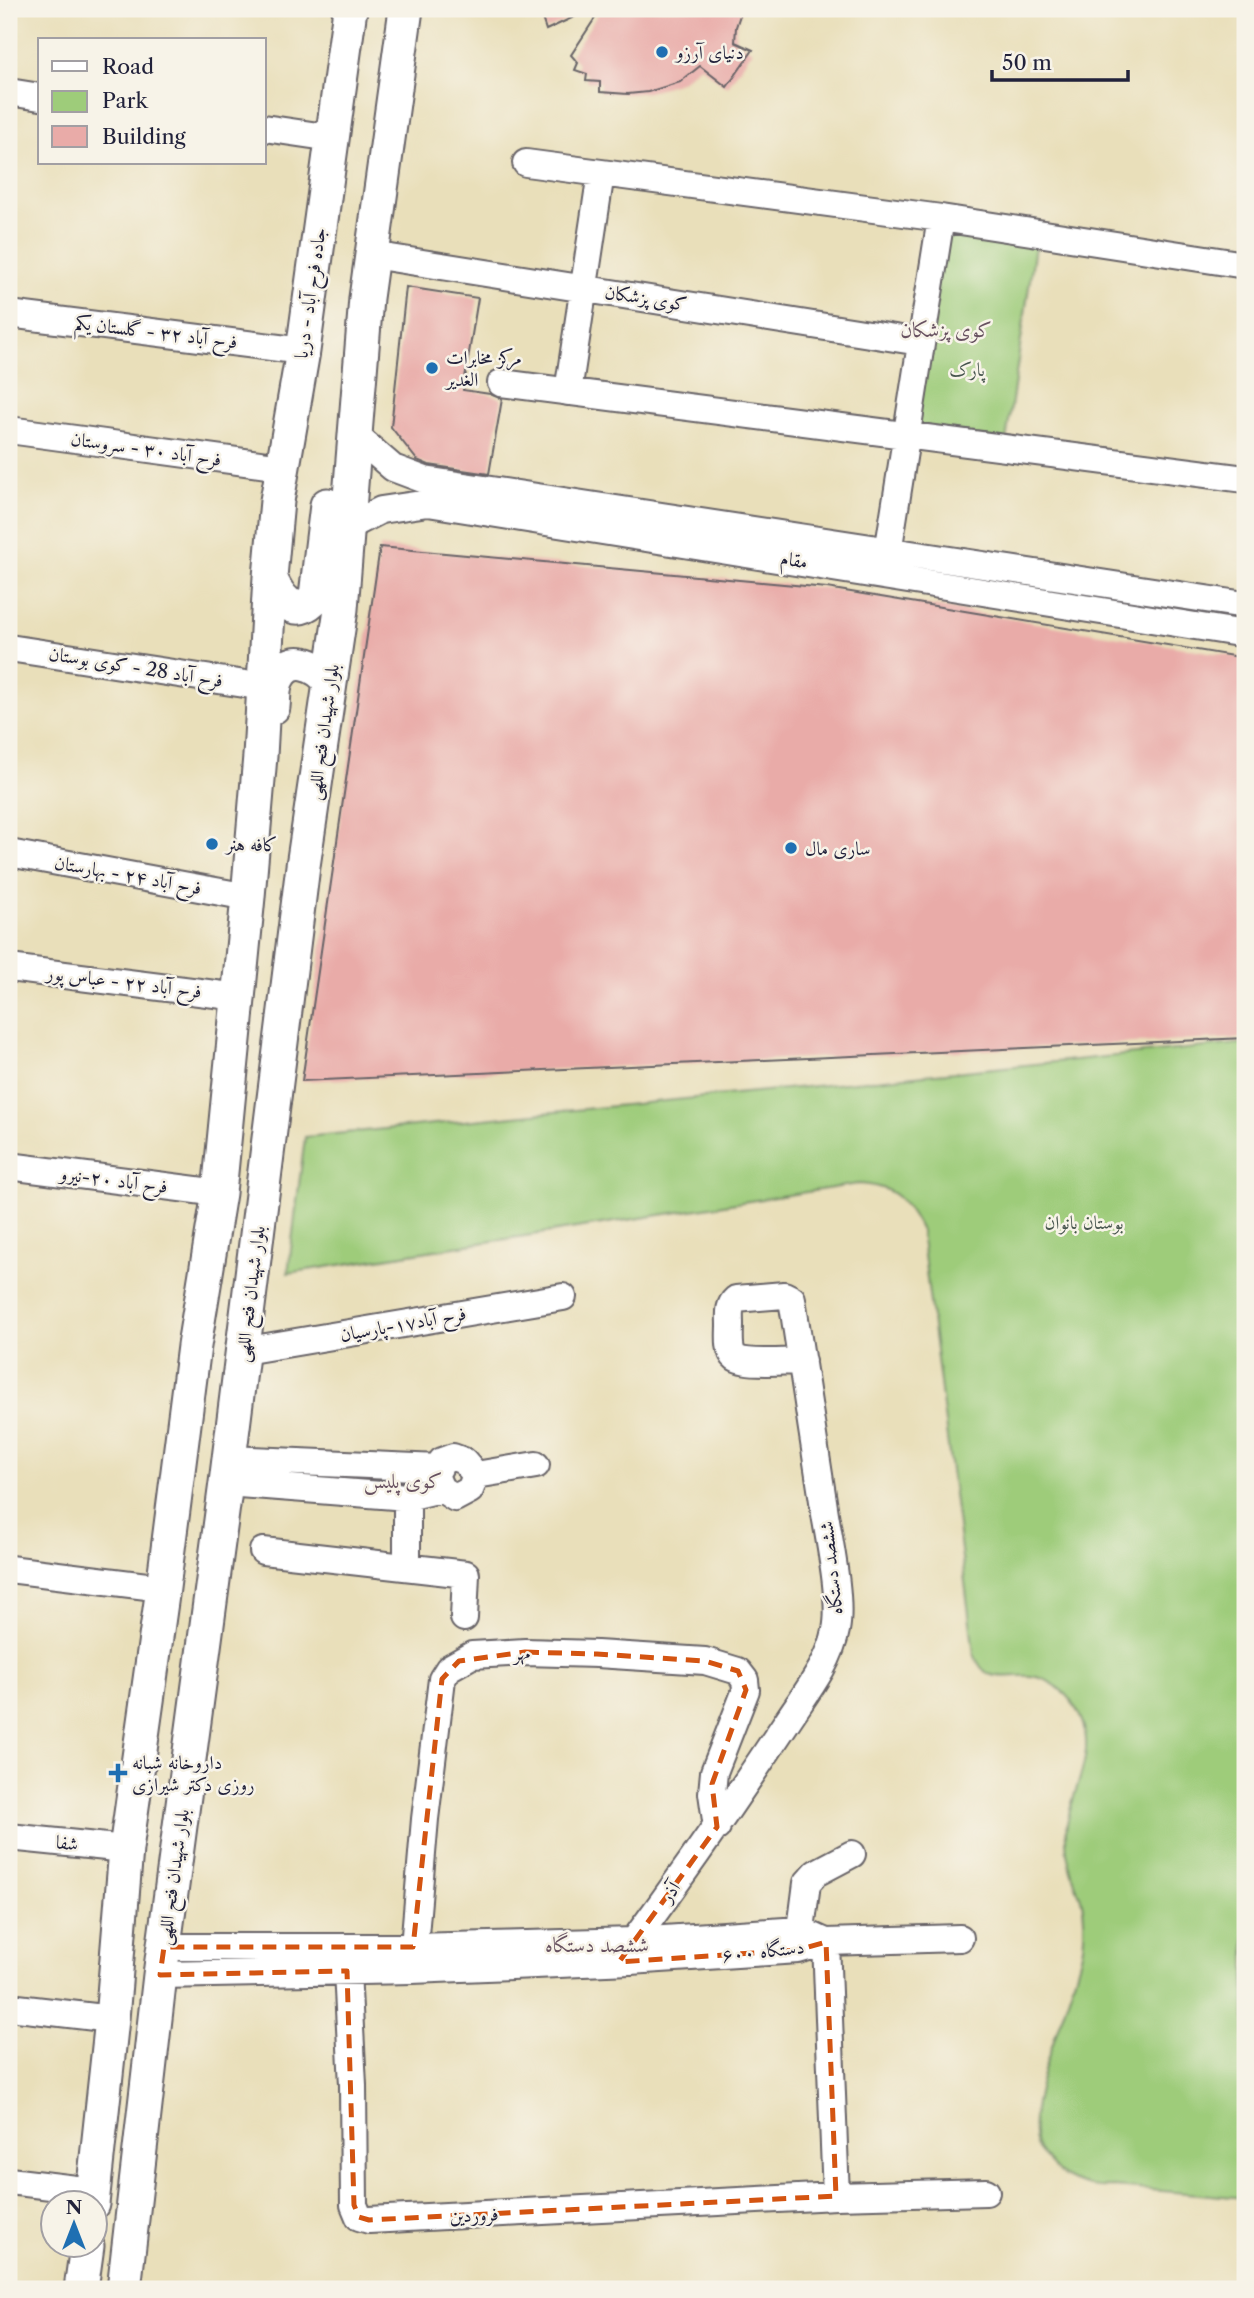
<svg xmlns="http://www.w3.org/2000/svg" width="1254" height="2298" font-family="'Libre Caslon Text',Amiri,serif">
<rect width="100%" height="100%" fill="#f7f3e8"/>
<filter id="ink" filterUnits="userSpaceOnUse"><feTurbulence type="fractalNoise" baseFrequency=".0143" numOctaves="2"/><feDisplacementMap in="SourceGraphic" scale="14" xChannelSelector="R" yChannelSelector="G"/><feConvolveMatrix kernelMatrix="1 2 1 2 8 2 1 2 1" color-interpolation-filters="sRGB"/></filter>
<filter id="wash" filterUnits="userSpaceOnUse"><feTurbulence type="fractalNoise" baseFrequency=".00686" numOctaves="4" result="noise"/><feDisplacementMap in="SourceGraphic" scale="28" xChannelSelector="R" yChannelSelector="G"/><feGaussianBlur stdDeviation="1.57" result="paint"/><feColorMatrix in="noise" values="0 0 0 0 0 0 0 0 0 0 0 0 0 0 0 0 0 1.4 0 .05"/><feComposite in="paint" operator="in"/></filter>
<g filter="url(#wash)">
<rect width="100%" height="100%" fill="#e9dfba"/>
<path fill="#9ecc7a" stroke="#60775a" stroke-width="2" d="M 941,218 L 1037,233 L 1006,441 L 907,428 Z
M 1245,1043 L 1245,2198 L 1114,2187 C 1093,2189 1065,2182 1052,2165 C 1048,2160 1041,2155 1038,2149 C 1017,2110 1077,1992 1083,1946 C 1085,1931 1085,1907 1079,1893 C 1071,1872 1065,1856 1066,1832 C 1068,1796 1098,1756 1081,1719 C 1073,1699 1054,1678 1031,1676 C 1005,1674 986,1686 974,1654 L 921,1231 C 905,1199 894,1186 858,1184 L 288,1273 L 305,1137 Z"/>
<g id="blocks">
<path fill="#e9aba8" d="M 539,9 L 591,9 L 546,30 Z
M 601,9 L 742,9 L 736,27 L 735,42 L 753,50 L 727,87 L 700,66 L 680,82 L 648,92 L 628,94 L 600,92 L 600,82 L 586,81 L 587,74 L 575,70 L 578,63 L 571,55 Z
M 406,287 L 478,298 L 463,390 L 490,394 L 502,399 L 489,474 L 429,465 L 417,460 L 391,427 Z
M 380,547 L 827,588 L 1245,658 L 1245,1038 L 302,1081 Z"/>
</g>
</g>
<g filter="url(#ink)">
<use href="#blocks" fill-opacity="0" stroke="#686467" stroke-width="2"/>
<g fill="none" stroke-linecap="round" stroke-linejoin="round">
<defs>
<path id="minor" d="M 9,92 L 40,97
M 264,128 L 332,138
M 526,163 L 941,218
M 372,255 L 920,342
M 9,314 L 303,351
M 501,383 L 1245,479
M 568,392 L 601,173
M 9,430 L 282,467
M 356,436 L 393,468 L 425,480 L 1245,605
M 346,528 L 381,510 L 428,503 L 1245,634
M 886,565 L 941,218 L 1245,265
M 9,648 L 264,687
M 9,853 L 248,897
M 9,968 L 239,997
M 9,1166 L 219,1193
M 243,1351 L 563,1297
M 453,1457 L 464,1461 L 476,1475 L 470,1490 L 455,1498 L 441,1489 L 435,1475 L 442,1461 Z
M 229,1459 L 439,1468
M 476,1475 L 536,1465
M 226,1483 L 407,1497 L 441,1489
M 263,1551 L 466,1574 L 464,1618
M 407,1567 L 407,1497
M 9,1569 L 163,1588
M 9,1837 L 126,1849
M 826,1942 L 836,2196
M 799,1945 L 807,1883 L 816,1873 L 852,1854
M 164,1947 L 413,1947 L 634,1941 L 800,1930 L 826,1942
M 630,1961 L 634,1941 C 687,1869 737,1797 786,1723 C 804,1695 830,1664 836,1630 C 842,1602 830,1544 825,1514 C 814,1443 803,1371 792,1299 L 784,1295 L 736,1299 C 728,1306 730,1315 730,1325 C 730,1333 728,1352 735,1357 C 745,1365 788,1361 802,1361
M 412,1970 L 425,1819 L 442,1679 L 449,1668 L 472,1655 L 525,1652 L 597,1654 L 705,1661 L 738,1671 L 745,1680 L 746,1690 L 714,1772 L 712,1793 L 717,1827
M 347,1971 L 353,2085 L 354,2205 L 359,2217 L 369,2220 L 836,2196 L 986,2192
M 160,1975 L 412,1970 L 630,1961 L 798,1950 L 826,1942 L 960,1938
M 9,2007 L 112,2019
M 9,2181 L 93,2191"/>
<path id="major" d="M 270,577 C 278,597 295,622 316,596 L 327,505
M 273,707 C 274,698 273,687 277,679 C 289,653 317,664 330,682
M 92,2204 L 112,2019 L 126,1849 L 163,1588 L 194,1346 L 219,1193 L 248,897 L 260,756 L 270,577 L 277,501 L 303,351 L 350,9
M 81,2289 L 87,2246
M 124,2289 L 160,1975 L 226,1483 L 303,866 L 341,609 L 366,298 L 406,9"/>
</defs>
<use href="#minor" stroke="#686467" stroke-width="30"/>
<use href="#major" stroke="#686467" stroke-width="37"/>
<use href="#minor" stroke="#fff" stroke-width="26"/>
<use href="#major" stroke="#fff" stroke-width="33"/>
</g>
</g>
<path fill="none" stroke="#d45411" stroke-width="5" stroke-dasharray="14 9" stroke-linejoin="round" d="M 525,1652 L 597,1654 L 705,1661 L 738,1671 L 746,1690 L 712,1784 L 717,1827 L 619,1962 L 798,1950 L 826,1942 L 836,2196 L 369,2220 L 359,2217 L 354,2205 L 347,1971 L 160,1975 L 164,1947 L 413,1947 L 442,1679 L 459,1661 Z"/>
<g fill="#1f6fb2" stroke="#f7f3e8" stroke-width="2.5">
<circle cx="662" cy="52" r="7"/>
<circle cx="432" cy="368" r="7"/>
<circle cx="212" cy="844" r="7"/>
<circle cx="791" cy="848" r="7"/>
<path d="M114.5 1762.5h7v7h7v7h-7v7h-7v-7h-7v-7h7z"/>
</g>
<g text-anchor="middle" dominant-baseline="central" stroke-width="5" stroke-linejoin="round" paint-order="stroke">
<g font-size="19" fill="#22223b" stroke="#f7f3e8" text-anchor="start">
<text x="676" y="52">دنیای آرزو</text>
<text x="446" y="357">مرکز مخابرات<tspan x="446" dy="22">الغدیر</tspan></text>
<text x="226" y="844">کافه هنر</text>
<text x="805" y="848">ساری مال</text>
<text x="132" y="1762">داروخانه شبانه<tspan x="132" dy="22">روزی دکتر شیرازی</tspan></text>
</g>
<g font-size="19" fill="#22223b" stroke="#f7f3e8">
<text transform="translate(310 293) rotate(-82)">جاده فرح آباد - دریا</text>
<text transform="translate(646 298) rotate(9)">کوی پزشکان</text>
<text transform="translate(156 332) rotate(7)">فرح آباد ۳۲ - گلستان یکم</text>
<text transform="translate(146 449) rotate(8)">فرح آباد ۳۰ - سروستان</text>
<text transform="translate(794 560) rotate(9)">مقام</text>
<text transform="translate(136 667) rotate(9)">فرح آباد 28 - کوی بوستان</text>
<text transform="translate(323 732) rotate(-82)">بلوار شهیدان فتح اللهی</text>
<text transform="translate(128 875) rotate(10)">فرح آباد ۲۴ - بهارستان</text>
<text transform="translate(124 982) rotate(7)">فرح آباد ۲۲ - عباس پور</text>
<text transform="translate(114 1180) rotate(7)">فرح آباد ۲۰-نیرو</text>
<text transform="translate(250 1294) rotate(-83)">بلوار شهیدان فتح اللهی</text>
<text transform="translate(403 1324) rotate(-10)">فرح آباد۱۷-پارسیان</text>
<text transform="translate(831 1568) rotate(-96)">ششصد دستگاه</text>
<text transform="translate(522 1653) rotate(-1)">مهر</text>
<text transform="translate(67 1843) rotate(6)">شفا</text>
<text transform="translate(173 1877) rotate(-82)">بلوار شهیدان فتح اللهی</text>
<text transform="translate(670 1892) rotate(-54)">آذر</text>
<text transform="translate(763 1951) rotate(-6)">۶۰۰ دستگاه</text>
<text transform="translate(474 2215) rotate(-3)">فروردین</text>
</g>
<g font-size="19" fill="#47554e" stroke="#f7f3e8">
<text x="967" y="369">پارک</text>
<text x="1084" y="1222">بوستان بانوان</text>
</g>
<g font-size="21" fill="#685261" stroke="#f7f3e8">
<text x="946" y="329">کوی پزشکان</text>
<text x="403" y="1480">کوی پلیس</text>
<text x="597" y="1944">ششصد دستگاه</text>
</g>
</g>
<rect width="1254" height="2298" fill="none" stroke="#f7f3e8" stroke-width="35"/>
<rect x="38" y="38" width="228" height="126" fill="#f7f3e8" stroke="#a29fa3" stroke-width="2"/>
<rect x="52" y="61" width="35" height="10" fill="#ffffff" stroke="#a29fa3" stroke-width="2"/>
<text x="102" y="74" font-size="21" fill="#22223b">Road</text>
<rect x="52" y="91" width="35" height="21" fill="#9ecc7a" stroke="#a29fa3" stroke-width="2"/>
<text x="102" y="108" font-size="21" fill="#22223b">Park</text>
<rect x="52" y="126" width="35" height="21" fill="#e9aba8" stroke="#a29fa3" stroke-width="2"/>
<text x="102" y="144" font-size="21" fill="#22223b">Building</text>
<g transform="translate(74 2224)"><circle r="33" fill="#f7f3e8" stroke="#a29fa3" stroke-width="2"/>
<path d="M0-5L12 26L0 18L-12 26Z" fill="#1f6fb2"/>
<text y="-10" font-size="19" font-weight="bold" text-anchor="middle" fill="#22223b">N</text>
</g>
<path d="M992 70v10h136v-10" fill="none" stroke="#22223b" stroke-width="3.5"/>
<text x="1002" y="70" font-size="21" fill="#22223b" stroke="#f7f3e8" stroke-width="5" paint-order="stroke">50 m</text>
</svg>
